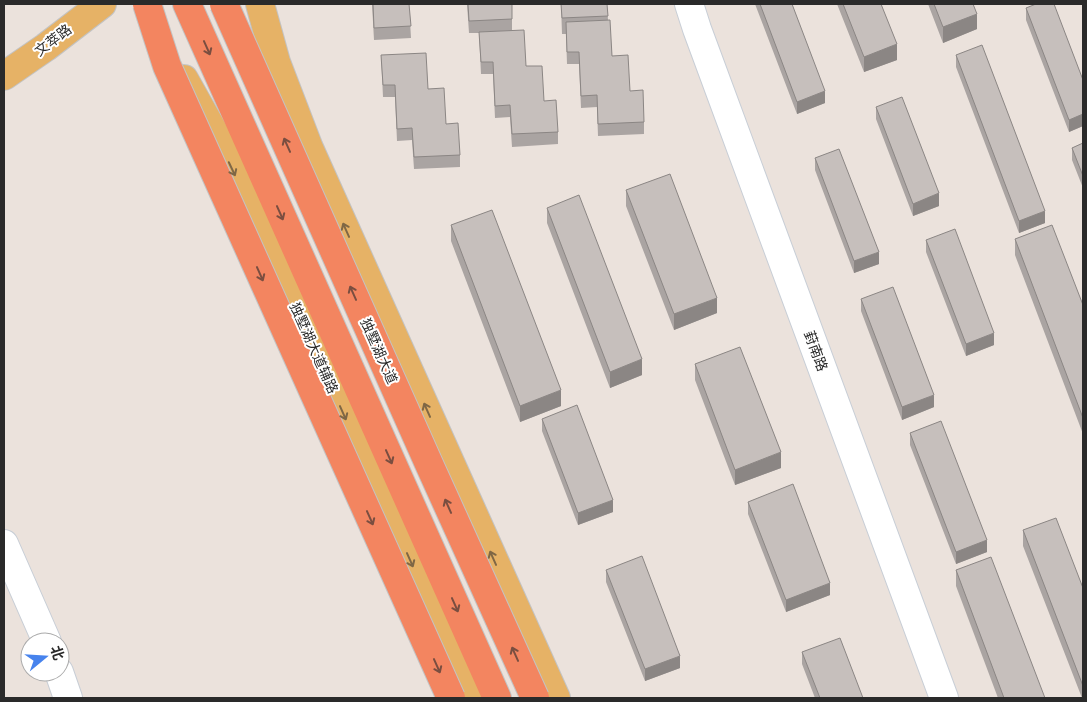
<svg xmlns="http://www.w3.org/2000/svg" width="1087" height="702" font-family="'PT Sans Narrow','Noto Sans SC',sans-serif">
<rect width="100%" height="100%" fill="#ebe2dc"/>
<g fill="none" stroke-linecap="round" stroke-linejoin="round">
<defs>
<path id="minor" d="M 689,4 L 697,29 L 944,698
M 4,544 L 47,642
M 59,672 L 68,698"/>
<path id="major" d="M 260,4 L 276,62 L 309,148 L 556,698
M 4,76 L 46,47 L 102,4
M 184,79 L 219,141 L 233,171 L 473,698"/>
<path id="highway" d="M 187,4 L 497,698"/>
</defs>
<use href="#minor" stroke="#c8ced6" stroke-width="30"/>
<use href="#major" stroke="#c3c3c3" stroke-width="30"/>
<use href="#highway" stroke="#c3c3c3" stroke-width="30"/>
<use href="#minor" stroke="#fff" stroke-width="28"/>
<use href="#major" stroke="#e6b266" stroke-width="28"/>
<use href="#highway" stroke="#f38560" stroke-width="28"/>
<defs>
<path id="highway-bridge" d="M 147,4 L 167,66 L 451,698
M 224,4 L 429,464 L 535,698"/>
</defs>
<use href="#highway-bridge" stroke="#c3c3c3" stroke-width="30" stroke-linecap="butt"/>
<use href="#highway-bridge" stroke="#f38560" stroke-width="28"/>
</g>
<path fill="#aaa4a2" d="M 372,4 L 409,4 L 411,38 L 374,40 Z
M 467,4 L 512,4 L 512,30 L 526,66 L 544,101 L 558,132 L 558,144 L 512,147 L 510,117 L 495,118 L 493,74 L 481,74 L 479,33 L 469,33 Z
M 561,4 L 607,4 L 608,20 L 612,56 L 630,91 L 644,122 L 644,134 L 598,136 L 597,107 L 581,108 L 579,64 L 567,64 L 566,34 L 562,34 Z
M 755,4 L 792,4 L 825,103 L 797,114 Z
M 837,4 L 881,4 L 897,60 L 864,72 Z
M 928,4 L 973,4 L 977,29 L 943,43 Z
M 1026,8 L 1083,80 L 1083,126 L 1069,132 L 1026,20 Z
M 381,55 L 428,89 L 446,124 L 460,155 L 460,167 L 414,169 L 412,140 L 397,141 L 395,97 L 383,97 Z
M 956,55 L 1045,223 L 1019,233 L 956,67 Z
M 876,107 L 939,206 L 913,216 L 876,119 Z
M 1083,143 L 1083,188 L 1072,160 L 1072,148 Z
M 815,158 L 879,264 L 854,273 L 815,170 Z
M 626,190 L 717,313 L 674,330 L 626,206 Z
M 547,208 L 642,375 L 610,388 L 547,223 Z
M 451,225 L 561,406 L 520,422 L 451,241 Z
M 1015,239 L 1083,305 L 1083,434 L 1015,255 Z
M 926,240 L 994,345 L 966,356 L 926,252 Z
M 861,299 L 934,407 L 902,420 L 861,311 Z
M 695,364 L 781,468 L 735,485 L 695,380 Z
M 542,419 L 613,512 L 578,525 L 542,431 Z
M 910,433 L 987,552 L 956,564 L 910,445 Z
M 748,502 L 830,595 L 786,612 L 748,514 Z
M 1023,530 L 1083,588 L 1083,698 L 1082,698 L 1023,546 Z
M 606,570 L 680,668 L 645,681 L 606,582 Z
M 956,570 L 1045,698 L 998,698 L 956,586 Z
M 802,652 L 863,698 L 815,698 L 802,664 Z"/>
<path fill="#8b8684" d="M 977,14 L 977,29 L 943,43 L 943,27 Z
M 897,44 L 897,60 L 864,72 L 864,57 Z
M 825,91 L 825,103 L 797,114 L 797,102 Z
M 1083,114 L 1083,126 L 1069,132 L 1069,120 Z
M 939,193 L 939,206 L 913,216 L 913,204 Z
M 1045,211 L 1045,223 L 1019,233 L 1019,221 Z
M 879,252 L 879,264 L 854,273 L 854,261 Z
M 717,298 L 717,313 L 674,330 L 674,314 Z
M 994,333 L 994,345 L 966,356 L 966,344 Z
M 642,359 L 642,375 L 610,388 L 610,372 Z
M 561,390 L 561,406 L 520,422 L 520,406 Z
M 934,395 L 934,407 L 902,420 L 902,407 Z
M 781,452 L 781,468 L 735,485 L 735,470 Z
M 613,500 L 613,512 L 578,525 L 578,513 Z
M 987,540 L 987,552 L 956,564 L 956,552 Z
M 830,583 L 830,595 L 786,612 L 786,600 Z
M 680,656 L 680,668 L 645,681 L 645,669 Z"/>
<path fill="#c6bfbc" stroke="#8b8684" d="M 373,4 L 409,4 L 411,26 L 374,28 Z
M 468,4 L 512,4 L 512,19 L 469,21 Z
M 561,4 L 607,4 L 608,16 L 562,18 Z
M 760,4 L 792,4 L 825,91 L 797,102 Z
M 843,4 L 881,4 L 897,44 L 864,57 Z
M 934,4 L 973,4 L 977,14 L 943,27 Z
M 1036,4 L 1054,4 L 1083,80 L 1083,114 L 1069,120 L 1026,8 Z
M 610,20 L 612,56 L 628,55 L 630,91 L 643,90 L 644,122 L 598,124 L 597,95 L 581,96 L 579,52 L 567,52 L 566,22 Z
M 524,30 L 526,66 L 542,66 L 544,101 L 556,100 L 558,132 L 512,134 L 510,105 L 495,106 L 493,62 L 481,62 L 479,32 Z
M 982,45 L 1045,211 L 1019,221 L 956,55 Z
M 426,53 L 428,89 L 444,88 L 446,124 L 458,123 L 460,155 L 414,157 L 412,128 L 397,129 L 395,85 L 383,85 L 381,55 Z
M 902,97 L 939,193 L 913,204 L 876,107 Z
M 1083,143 L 1083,176 L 1072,148 Z
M 839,149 L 879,252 L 854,261 L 815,158 Z
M 670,174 L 717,298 L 674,314 L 626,190 Z
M 579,195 L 642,359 L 610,372 L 547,208 Z
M 492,210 L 561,390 L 520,406 L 451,225 Z
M 1052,225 L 1083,305 L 1083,418 L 1015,239 Z
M 955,229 L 994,333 L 966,344 L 926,240 Z
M 893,287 L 934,395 L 902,407 L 861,299 Z
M 740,347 L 781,452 L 735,470 L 695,364 Z
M 577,405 L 613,500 L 578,513 L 542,419 Z
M 941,421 L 987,540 L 956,552 L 910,433 Z
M 793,484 L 830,583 L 786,600 L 748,502 Z
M 1056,518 L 1083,588 L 1083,686 L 1023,530 Z
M 642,556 L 680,656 L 645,669 L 606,570 Z
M 991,557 L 1045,698 L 1004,698 L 956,570 Z
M 840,638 L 863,698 L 820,698 L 802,652 Z"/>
<defs><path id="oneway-shaft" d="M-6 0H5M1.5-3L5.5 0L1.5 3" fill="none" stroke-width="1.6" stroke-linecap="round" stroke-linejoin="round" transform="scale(1.25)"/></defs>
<g stroke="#7a4e40">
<use href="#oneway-shaft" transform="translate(207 48) rotate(66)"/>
<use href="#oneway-shaft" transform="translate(287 145) rotate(-114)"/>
<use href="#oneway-shaft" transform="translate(280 213) rotate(66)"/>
<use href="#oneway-shaft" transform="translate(260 274) rotate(66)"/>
<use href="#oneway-shaft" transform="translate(353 293) rotate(-114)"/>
<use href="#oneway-shaft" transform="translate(389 457) rotate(66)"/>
<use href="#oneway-shaft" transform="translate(448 506) rotate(-114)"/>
<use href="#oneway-shaft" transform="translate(370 518) rotate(66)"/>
<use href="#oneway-shaft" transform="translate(455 605) rotate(66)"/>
<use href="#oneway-shaft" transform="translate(515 654) rotate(-114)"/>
<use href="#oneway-shaft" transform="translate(437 666) rotate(66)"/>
</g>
<g stroke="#7f6745">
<use href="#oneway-shaft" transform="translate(232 169) rotate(65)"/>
<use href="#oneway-shaft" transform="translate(346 230) rotate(-114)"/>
<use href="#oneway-shaft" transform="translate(427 410) rotate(-114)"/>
<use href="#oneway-shaft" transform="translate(343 413) rotate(66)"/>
<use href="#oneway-shaft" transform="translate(493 558) rotate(-114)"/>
<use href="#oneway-shaft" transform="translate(410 560) rotate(66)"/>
</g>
<g text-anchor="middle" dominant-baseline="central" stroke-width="4" stroke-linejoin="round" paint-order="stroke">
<g font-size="14" fill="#2a2a2a" stroke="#fff">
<text transform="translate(53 40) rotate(-37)">文萃路</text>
<text transform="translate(314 348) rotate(66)">独墅湖大道辅路</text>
<text transform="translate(379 351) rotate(66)">独墅湖大道</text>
<text transform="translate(816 351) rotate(70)">葑南路</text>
</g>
</g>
<rect width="1087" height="702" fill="none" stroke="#2a2a2a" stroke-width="10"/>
<g transform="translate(45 657) rotate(72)"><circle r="24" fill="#ffffff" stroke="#aaaaaa"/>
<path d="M0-4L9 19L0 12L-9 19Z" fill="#4783ed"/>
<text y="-8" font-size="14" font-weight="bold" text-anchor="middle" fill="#2a2a2a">北</text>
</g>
</svg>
